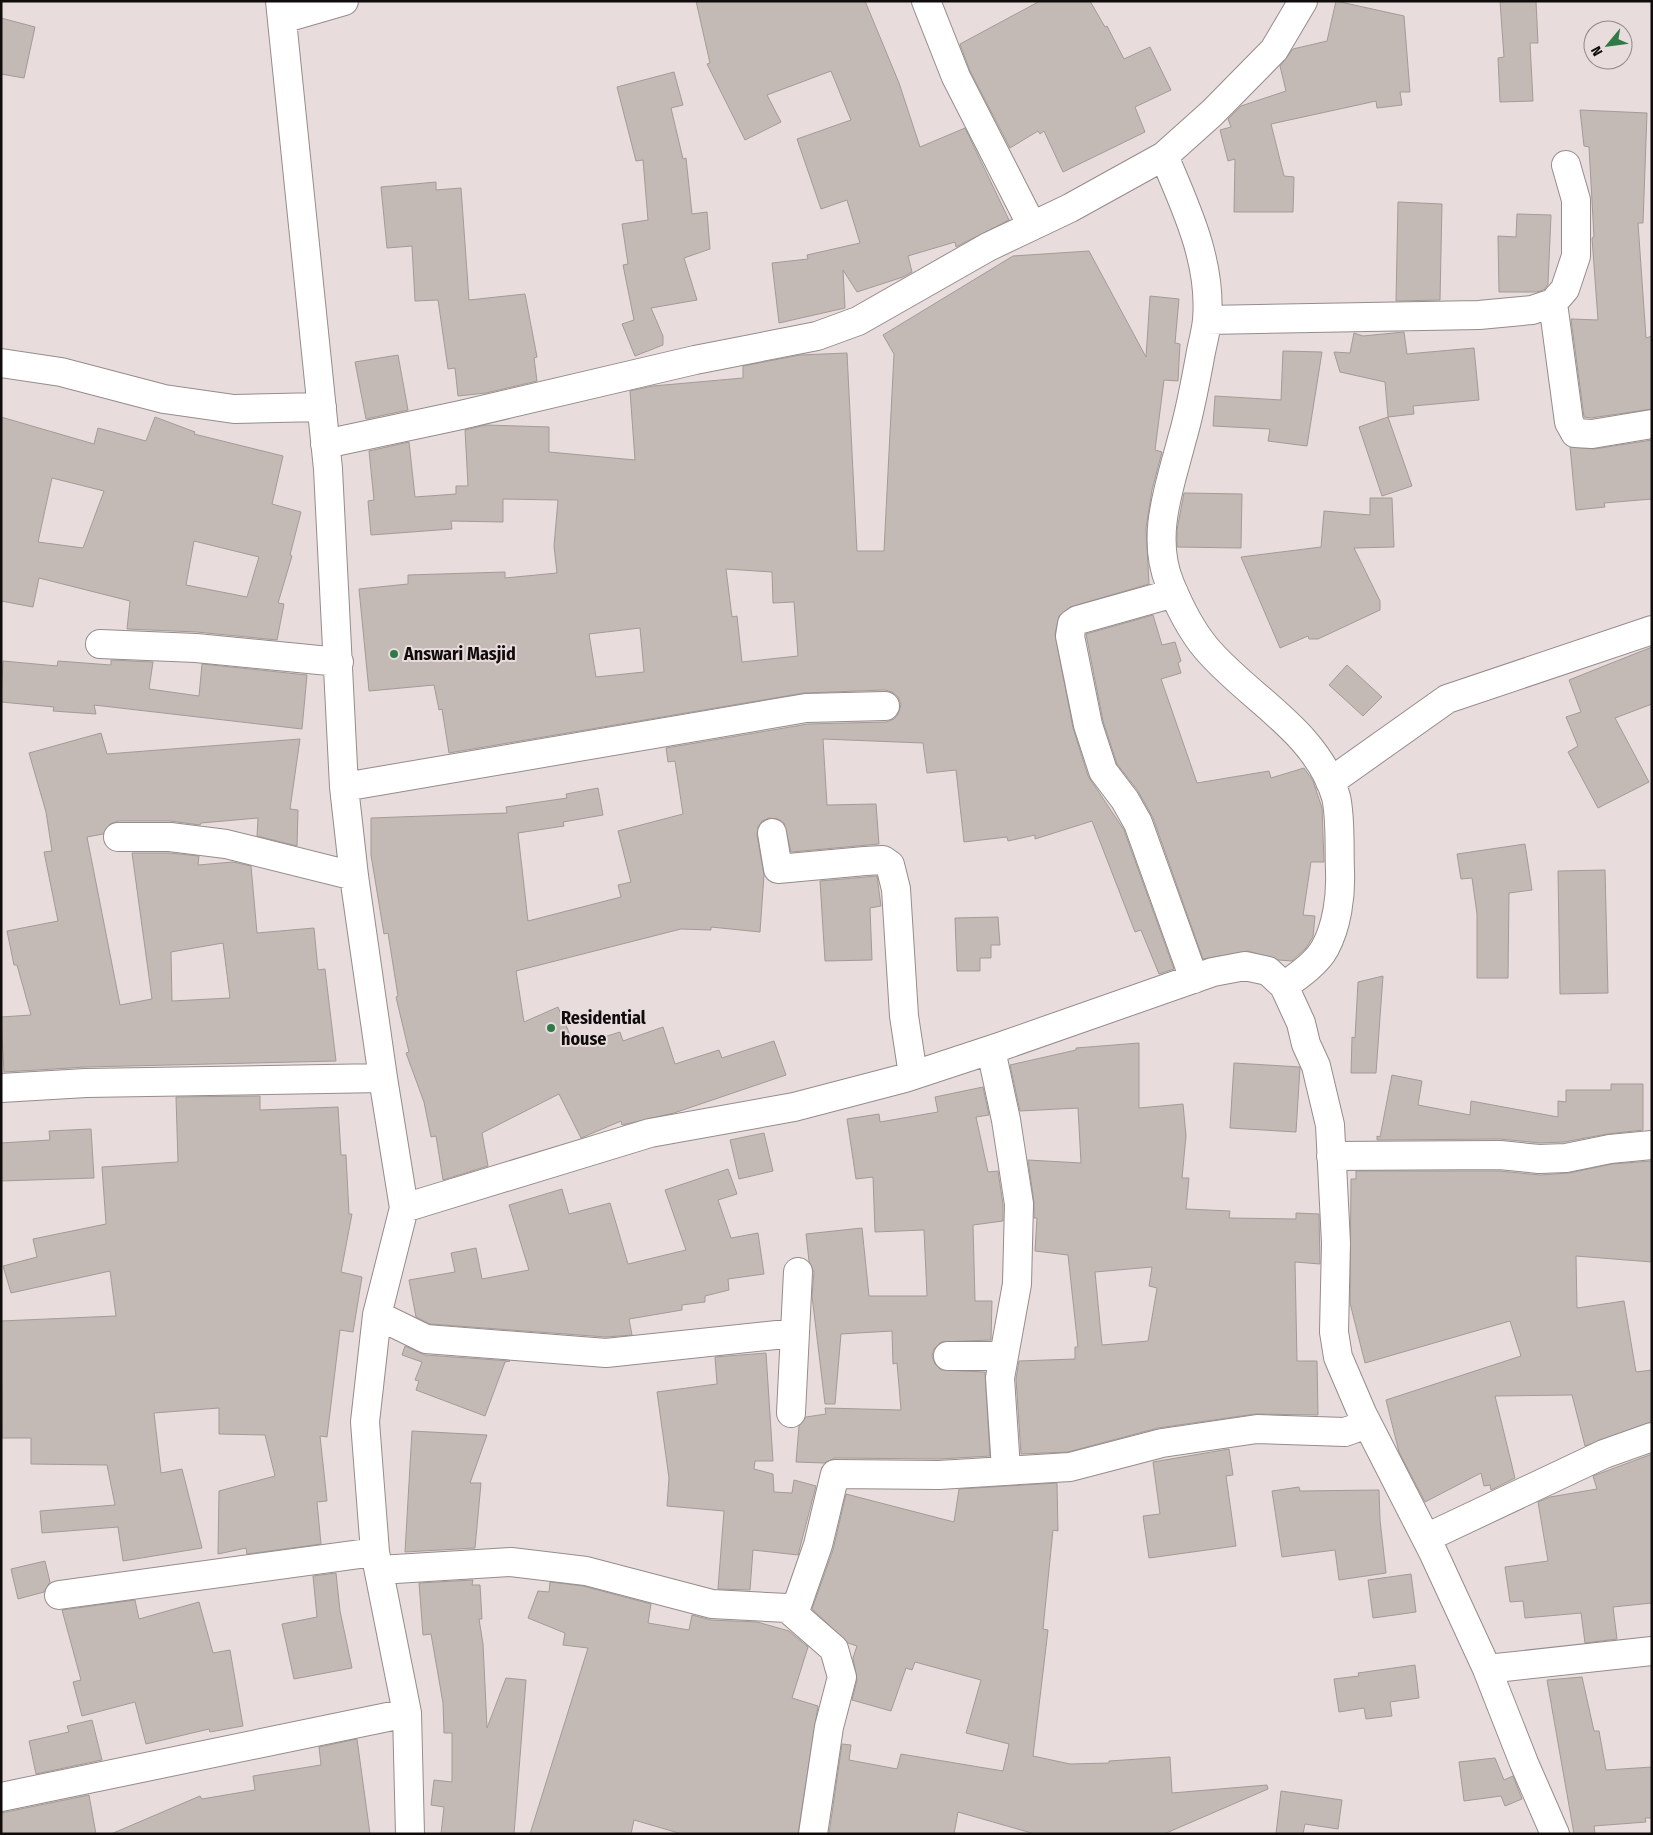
<svg xmlns="http://www.w3.org/2000/svg" width="1653" height="1835" font-family="'Fira Sans Condensed',sans-serif">
<rect width="100%" height="100%" fill="#e8dcdc"/>
<path fill="#c3bab6" stroke="#a49b97" fill-rule="evenodd" d="M 696,1 L 865,1 L 899,83 L 920,147 L 965,128 L 1009,220 L 956,247 L 955,242 L 908,256 L 912,272 L 903,277 L 857,292 L 843,270 L 845,308 L 779,323 L 772,263 L 808,259 L 807,255 L 860,243 L 847,200 L 821,209 L 797,139 L 851,120 L 831,71 L 767,95 L 781,122 L 745,140 L 707,64 L 710,63 Z
M 1040,1 L 1090,1 L 1105,27 L 1107,26 L 1124,59 L 1150,47 L 1171,90 L 1135,107 L 1145,132 L 1063,172 L 1044,131 L 1040,134 L 1038,131 L 1010,148 L 970,71 L 960,44 Z
M 1336,1 L 1404,16 L 1410,92 L 1400,92 L 1402,105 L 1377,108 L 1376,101 L 1271,124 L 1284,176 L 1294,177 L 1293,212 L 1234,212 L 1235,159 L 1228,161 L 1220,130 L 1231,127 L 1228,119 L 1241,106 L 1286,91 L 1280,66 L 1293,49 L 1327,41 Z
M 1500,1 L 1536,1 L 1538,43 L 1530,43 L 1533,101 L 1500,102 L 1498,58 L 1504,57 Z
M 1,18 L 35,27 L 24,78 L 1,74 Z
M 674,72 L 683,105 L 671,108 L 683,159 L 686,158 L 692,214 L 707,212 L 710,249 L 684,258 L 697,300 L 651,308 L 663,336 L 663,345 L 635,356 L 622,324 L 634,320 L 623,265 L 628,264 L 622,224 L 648,220 L 643,160 L 636,161 L 617,87 Z
M 1580,110 L 1647,113 L 1643,223 L 1638,223 L 1646,338 L 1652,336 L 1652,409 L 1591,418 L 1584,417 L 1571,319 L 1598,320 L 1592,238 L 1594,237 L 1589,147 L 1584,146 Z
M 436,182 L 436,190 L 461,188 L 469,300 L 525,294 L 537,357 L 534,358 L 537,381 L 486,393 L 458,396 L 455,368 L 448,369 L 438,300 L 415,301 L 412,246 L 387,248 L 381,187 Z
M 1398,202 L 1442,204 L 1440,300 L 1396,301 Z
M 1517,214 L 1551,215 L 1548,284 L 1544,290 L 1537,292 L 1499,292 L 1498,236 L 1516,237 Z
M 1089,251 L 1146,357 L 1150,296 L 1179,299 L 1175,343 L 1180,344 L 1178,381 L 1164,380 L 1155,450 L 1162,452 L 1152,490 L 1146,528 L 1149,584 L 1070,607 L 1059,616 L 1055,634 L 1073,728 L 1088,776 L 1124,830 L 1174,969 L 1159,974 L 1141,930 L 1135,932 L 1092,821 L 1035,839 L 1035,835 L 1008,841 L 1007,837 L 964,842 L 956,770 L 927,773 L 923,743 L 823,739 L 827,805 L 876,804 L 879,844 L 791,852 L 784,823 L 778,819 L 769,818 L 762,821 L 758,827 L 757,835 L 764,875 L 760,932 L 711,927 L 711,930 L 681,929 L 516,971 L 524,1022 L 558,1007 L 575,1046 L 620,1032 L 623,1041 L 663,1027 L 675,1064 L 719,1050 L 722,1058 L 774,1041 L 786,1075 L 674,1113 L 622,1125 L 621,1121 L 581,1138 L 559,1094 L 482,1133 L 488,1166 L 443,1180 L 436,1136 L 431,1137 L 424,1102 L 406,1053 L 409,1052 L 396,997 L 398,996 L 388,933 L 384,934 L 371,855 L 371,818 L 507,813 L 506,807 L 567,798 L 566,794 L 598,788 L 603,815 L 563,822 L 564,826 L 518,833 L 528,921 L 621,897 L 618,885 L 631,882 L 618,831 L 683,814 L 675,761 L 668,762 L 666,748 L 808,724 L 886,722 L 894,719 L 898,714 L 901,705 L 898,697 L 892,692 L 885,690 L 804,693 L 449,753 L 442,709 L 439,710 L 434,685 L 369,691 L 359,589 L 408,584 L 408,575 L 505,572 L 505,578 L 557,573 L 554,546 L 558,500 L 503,499 L 503,522 L 451,521 L 452,529 L 371,535 L 368,501 L 374,500 L 369,451 L 409,442 L 415,497 L 456,494 L 456,486 L 468,486 L 465,430 L 486,425 L 549,427 L 549,452 L 635,460 L 630,391 L 653,386 L 743,378 L 743,366 L 800,355 L 847,353 L 857,551 L 884,551 L 894,354 L 883,335 L 1013,256 ZM 726,569 L 772,572 L 773,603 L 794,602 L 798,656 L 742,662 L 737,616 L 732,617 ZM 640,628 L 644,672 L 596,677 L 589,634 Z
M 1404,332 L 1407,354 L 1474,348 L 1479,400 L 1413,406 L 1414,414 L 1388,417 L 1385,382 L 1340,372 L 1334,352 L 1350,353 L 1354,333 L 1363,336 Z
M 1283,351 L 1322,352 L 1307,446 L 1268,441 L 1270,429 L 1213,426 L 1215,396 L 1281,400 Z
M 398,355 L 408,410 L 366,419 L 355,362 Z
M 1,417 L 94,444 L 98,428 L 146,441 L 155,417 L 195,432 L 194,434 L 283,456 L 272,504 L 301,512 L 290,555 L 292,556 L 278,603 L 284,604 L 277,640 L 197,632 L 127,629 L 130,601 L 39,578 L 33,607 L 1,601 ZM 52,478 L 104,491 L 83,548 L 38,542 ZM 194,541 L 259,557 L 247,597 L 186,585 Z
M 1388,417 L 1412,486 L 1382,496 L 1359,427 Z
M 1652,440 L 1652,499 L 1604,503 L 1605,507 L 1576,510 L 1570,447 L 1594,449 Z
M 1184,493 L 1242,494 L 1241,548 L 1177,547 L 1177,530 Z
M 1370,498 L 1392,498 L 1394,547 L 1354,548 L 1380,601 L 1380,610 L 1318,639 L 1309,639 L 1308,636 L 1280,648 L 1241,557 L 1321,547 L 1324,511 L 1370,515 Z
M 1153,615 L 1162,645 L 1175,642 L 1181,661 L 1178,663 L 1181,673 L 1161,679 L 1197,783 L 1269,771 L 1271,778 L 1304,768 L 1313,781 L 1322,808 L 1324,862 L 1311,862 L 1303,915 L 1315,916 L 1313,937 L 1306,948 L 1292,961 L 1279,960 L 1248,951 L 1203,959 L 1153,818 L 1138,791 L 1117,764 L 1103,721 L 1086,634 Z
M 1652,647 L 1652,704 L 1615,718 L 1649,782 L 1598,808 L 1568,752 L 1578,746 L 1566,717 L 1581,712 L 1569,680 Z
M 111,660 L 153,662 L 149,689 L 199,696 L 202,664 L 307,675 L 302,729 L 94,705 L 96,714 L 53,711 L 54,707 L 1,702 L 3,661 L 57,666 L 58,661 L 111,665 Z
M 1347,665 L 1382,697 L 1363,716 L 1329,685 Z
M 101,733 L 107,754 L 300,739 L 290,809 L 298,810 L 297,846 L 257,836 L 258,818 L 201,823 L 200,825 L 170,821 L 118,821 L 110,824 L 103,834 L 87,837 L 120,1005 L 152,999 L 132,853 L 169,853 L 199,856 L 198,865 L 233,862 L 251,866 L 257,933 L 314,928 L 318,970 L 325,969 L 336,1061 L 86,1067 L 4,1072 L 1,1017 L 31,1015 L 17,965 L 14,965 L 7,931 L 58,921 L 44,852 L 52,851 L 46,812 L 29,753 ZM 223,943 L 230,998 L 172,1001 L 171,952 Z
M 1525,844 L 1532,890 L 1509,893 L 1508,978 L 1477,978 L 1477,914 L 1472,878 L 1461,879 L 1457,854 Z
M 1605,870 L 1608,993 L 1560,994 L 1558,871 Z
M 877,876 L 881,906 L 870,908 L 872,960 L 825,961 L 820,881 Z
M 998,917 L 1000,945 L 991,945 L 991,958 L 980,958 L 980,971 L 957,971 L 955,918 Z
M 1383,976 L 1376,1073 L 1351,1073 L 1352,1037 L 1355,1038 L 1358,982 Z
M 1139,1043 L 1139,1108 L 1183,1104 L 1186,1136 L 1182,1178 L 1189,1178 L 1186,1209 L 1230,1211 L 1229,1218 L 1296,1219 L 1296,1213 L 1319,1214 L 1320,1264 L 1295,1262 L 1297,1361 L 1317,1361 L 1318,1415 L 1255,1414 L 1158,1428 L 1068,1452 L 1021,1454 L 1016,1379 L 1019,1361 L 1075,1359 L 1075,1347 L 1078,1347 L 1068,1255 L 1035,1251 L 1037,1218 L 1034,1218 L 1034,1202 L 1028,1160 L 1081,1163 L 1078,1108 L 1020,1111 L 1010,1065 L 1076,1050 L 1076,1048 ZM 1152,1267 L 1149,1286 L 1157,1288 L 1148,1341 L 1102,1345 L 1095,1272 Z
M 1234,1063 L 1300,1067 L 1296,1132 L 1230,1128 Z
M 1392,1075 L 1422,1081 L 1418,1105 L 1470,1115 L 1471,1101 L 1558,1117 L 1558,1101 L 1566,1102 L 1566,1090 L 1611,1090 L 1611,1084 L 1643,1084 L 1643,1130 L 1607,1134 L 1564,1142 L 1540,1143 L 1500,1139 L 1377,1140 L 1377,1136 L 1380,1137 Z
M 983,1087 L 989,1115 L 976,1117 L 988,1172 L 998,1171 L 1003,1205 L 1003,1221 L 973,1225 L 975,1301 L 992,1301 L 991,1340 L 941,1342 L 934,1349 L 932,1356 L 935,1364 L 941,1370 L 985,1372 L 990,1456 L 939,1459 L 835,1458 L 824,1463 L 796,1462 L 799,1426 L 806,1417 L 826,1414 L 825,1408 L 901,1410 L 897,1363 L 893,1364 L 892,1331 L 841,1334 L 835,1404 L 825,1404 L 812,1296 L 814,1272 L 809,1261 L 806,1234 L 862,1228 L 869,1296 L 927,1296 L 924,1230 L 875,1232 L 873,1177 L 856,1179 L 847,1119 L 879,1114 L 880,1122 L 938,1112 L 935,1097 Z
M 260,1096 L 260,1110 L 338,1107 L 341,1155 L 346,1155 L 349,1214 L 352,1214 L 341,1272 L 362,1277 L 353,1332 L 340,1330 L 327,1437 L 320,1436 L 327,1501 L 317,1502 L 321,1544 L 247,1554 L 246,1548 L 218,1554 L 219,1491 L 275,1476 L 265,1435 L 219,1434 L 219,1408 L 154,1413 L 161,1473 L 182,1469 L 202,1548 L 123,1561 L 118,1527 L 42,1533 L 40,1511 L 115,1505 L 107,1465 L 31,1464 L 31,1438 L 2,1438 L 1,1321 L 116,1316 L 110,1271 L 11,1293 L 3,1266 L 37,1257 L 33,1239 L 106,1224 L 102,1167 L 178,1162 L 176,1097 Z
M 91,1129 L 94,1178 L 1,1181 L 1,1143 L 50,1140 L 49,1131 Z
M 764,1133 L 773,1171 L 739,1179 L 730,1140 Z
M 1652,1161 L 1652,1262 L 1576,1256 L 1577,1308 L 1624,1301 L 1636,1372 L 1652,1370 L 1652,1422 L 1585,1446 L 1572,1395 L 1495,1396 L 1515,1478 L 1491,1490 L 1490,1485 L 1484,1486 L 1481,1473 L 1425,1502 L 1399,1452 L 1386,1400 L 1521,1356 L 1510,1321 L 1365,1363 L 1350,1303 L 1351,1179 L 1356,1179 L 1356,1171 L 1499,1171 L 1540,1175 L 1569,1173 L 1612,1164 Z
M 728,1169 L 737,1194 L 718,1200 L 731,1238 L 758,1233 L 764,1274 L 728,1279 L 729,1290 L 705,1296 L 705,1302 L 682,1305 L 682,1310 L 629,1319 L 632,1335 L 606,1337 L 430,1324 L 416,1317 L 409,1280 L 455,1272 L 451,1253 L 476,1248 L 482,1279 L 529,1270 L 509,1205 L 562,1189 L 569,1214 L 610,1203 L 628,1264 L 686,1250 L 665,1190 Z
M 405,1346 L 425,1355 L 510,1361 L 505,1362 L 485,1416 L 416,1390 L 419,1381 L 415,1380 L 422,1362 L 402,1355 Z
M 766,1353 L 773,1461 L 755,1461 L 754,1469 L 773,1474 L 774,1492 L 792,1493 L 794,1480 L 816,1486 L 798,1555 L 753,1550 L 750,1590 L 718,1589 L 724,1511 L 667,1506 L 669,1478 L 657,1392 L 717,1384 L 715,1357 Z
M 412,1431 L 487,1435 L 470,1483 L 481,1483 L 475,1548 L 405,1552 Z
M 1229,1449 L 1233,1475 L 1226,1476 L 1236,1546 L 1149,1558 L 1143,1516 L 1160,1514 L 1153,1462 Z
M 1652,1454 L 1652,1603 L 1613,1607 L 1617,1639 L 1585,1643 L 1581,1613 L 1525,1618 L 1523,1601 L 1510,1602 L 1505,1567 L 1548,1561 L 1538,1502 L 1550,1497 L 1597,1489 L 1593,1476 Z
M 1057,1483 L 1058,1531 L 1053,1530 L 1043,1629 L 1048,1630 L 1033,1756 L 1070,1764 L 1109,1763 L 1109,1761 L 1170,1757 L 1172,1793 L 1267,1785 L 1268,1789 L 1164,1834 L 1035,1834 L 958,1812 L 954,1834 L 829,1834 L 842,1744 L 851,1745 L 849,1760 L 897,1769 L 901,1754 L 1003,1771 L 1009,1744 L 966,1733 L 981,1680 L 915,1662 L 912,1670 L 906,1668 L 891,1711 L 852,1700 L 857,1680 L 853,1658 L 857,1646 L 848,1643 L 812,1609 L 833,1550 L 846,1494 L 954,1522 L 959,1489 Z
M 1299,1487 L 1300,1491 L 1379,1490 L 1380,1520 L 1386,1573 L 1339,1580 L 1335,1550 L 1282,1557 L 1272,1491 Z
M 45,1561 L 50,1582 L 44,1592 L 18,1599 L 11,1569 Z
M 336,1573 L 340,1611 L 352,1668 L 294,1679 L 282,1624 L 317,1617 L 313,1576 Z
M 1411,1574 L 1416,1612 L 1373,1618 L 1368,1580 Z
M 473,1580 L 472,1585 L 480,1585 L 482,1619 L 479,1619 L 483,1644 L 487,1728 L 506,1678 L 526,1680 L 514,1834 L 441,1834 L 444,1807 L 431,1805 L 434,1780 L 452,1782 L 452,1733 L 444,1733 L 443,1703 L 431,1634 L 423,1635 L 419,1583 Z
M 550,1582 L 583,1586 L 651,1604 L 648,1623 L 689,1630 L 692,1615 L 711,1620 L 757,1622 L 789,1631 L 808,1647 L 792,1698 L 818,1706 L 798,1834 L 682,1834 L 634,1820 L 631,1834 L 530,1834 L 588,1648 L 563,1645 L 565,1633 L 528,1618 L 538,1591 L 549,1592 Z
M 135,1600 L 139,1619 L 199,1602 L 213,1653 L 230,1650 L 243,1726 L 210,1732 L 209,1729 L 146,1744 L 135,1702 L 82,1716 L 73,1682 L 81,1680 L 62,1610 Z
M 1415,1665 L 1419,1698 L 1390,1702 L 1392,1716 L 1366,1719 L 1364,1708 L 1339,1712 L 1334,1679 L 1359,1676 L 1358,1673 Z
M 1582,1677 L 1594,1731 L 1599,1731 L 1606,1770 L 1652,1767 L 1652,1818 L 1645,1818 L 1646,1822 L 1594,1826 L 1595,1834 L 1574,1834 L 1547,1680 Z
M 92,1720 L 102,1760 L 36,1774 L 29,1741 L 69,1732 L 67,1726 Z
M 357,1739 L 370,1834 L 111,1834 L 200,1796 L 202,1799 L 255,1790 L 253,1776 L 321,1765 L 319,1747 Z
M 1495,1758 L 1504,1780 L 1513,1776 L 1522,1799 L 1505,1806 L 1501,1796 L 1464,1801 L 1459,1762 Z
M 1281,1791 L 1342,1800 L 1338,1829 L 1305,1824 L 1303,1834 L 1276,1834 Z
M 89,1795 L 96,1834 L 1,1834 L 1,1813 Z"/>
<g fill="none" stroke-linecap="round" stroke-linejoin="round">
<defs>
<path id="street" d="M 280,1 L 328,469 L 344,787 L 354,876 L 383,1078 L 404,1208 L 377,1315 L 365,1422 L 375,1552 L 407,1713 L 410,1834
M 926,1 L 956,77 L 1032,226
M 282,19 L 344,1
M 1164,156 C 1186,208 1212,262 1207,320 C 1206,332 1202,345 1200,357 C 1195,384 1190,412 1182,439 C 1170,486 1150,536 1170,584 C 1179,606 1191,630 1206,648 C 1248,698 1317,731 1336,797 C 1341,818 1339,849 1340,871 C 1341,896 1337,926 1325,948 C 1317,963 1298,976 1284,986
M 1553,303 L 1569,422 L 1575,433 L 1592,434 L 1652,424
M 1207,320 L 1479,315 L 1532,310 L 1553,303 L 1565,289 L 1576,256 L 1576,200 L 1566,165
M 1,363 L 61,372 L 164,399 L 234,409 L 322,407
M 325,444 L 461,415 L 695,360 L 817,336 L 858,321 L 988,247 L 1070,208 L 1164,156 L 1212,113 L 1274,50 L 1303,1
M 1174,593 L 1078,620 L 1072,624 L 1070,636 L 1088,725 L 1103,771 L 1125,800 L 1138,823 L 1194,979
M 100,644 L 196,648 L 339,662
M 1330,782 L 1447,699 L 1652,630
M 344,787 L 806,708 L 885,706
M 772,833 L 778,869 L 865,861 L 883,860 L 890,865 L 896,889 L 904,1016 L 913,1075
M 118,837 L 170,837 L 226,844 L 354,876
M 991,1050 L 1006,1120 L 1019,1204 L 1017,1284 L 1000,1378 L 1006,1469
M 1,1088 L 86,1083 L 383,1078
M 1331,1156 L 1500,1155 L 1539,1159 L 1566,1158 L 1610,1149 L 1652,1145
M 404,1208 L 650,1133 L 794,1107 L 905,1078 L 999,1047 L 1213,972 L 1245,966 L 1268,971 L 1284,986 L 1301,1023 L 1306,1044 L 1316,1066 L 1330,1125 L 1336,1243 L 1334,1332 L 1338,1357 L 1362,1413 L 1433,1552 L 1487,1669 L 1524,1763 L 1555,1834
M 377,1315 L 426,1339 L 606,1353 L 795,1333
M 948,1356 L 1004,1356
M 791,1413 L 798,1272
M 1426,1538 L 1604,1454 L 1652,1437
M 379,1570 L 511,1562 L 586,1571 L 712,1604 L 787,1608 L 834,1649 L 842,1677 L 829,1727 L 813,1834
M 59,1595 L 375,1552
M 794,1614 L 818,1545 L 835,1474 L 939,1475 L 1070,1467 L 1162,1443 L 1257,1429 L 1345,1432 L 1367,1424
M 1487,1669 L 1652,1651
M 1,1797 L 407,1713"/>
</defs>
<use href="#street" stroke="#968c8c" stroke-width="30"/>
<use href="#street" stroke="#fff" stroke-width="28"/>
</g>
<g fill="#307a48" stroke="#e8dcdc" stroke-width="2">
<circle cx="394" cy="654" r="5"/>
<circle cx="551" cy="1028" r="5"/>
</g>
<g text-anchor="middle" dominant-baseline="central" stroke-width="4" stroke-linejoin="round" paint-order="stroke">
<g font-size="18" font-weight="bold" fill="#100c0c" stroke="#e8dcdc" text-anchor="start">
<text x="404" y="654">Answari Masjid</text>
<text x="561" y="1018">Residential<tspan x="561" dy="21">house</tspan></text>
</g>
</g>
<rect width="1653" height="1835" fill="none" stroke="#100c0c" stroke-width="5"/>
<g transform="translate(1608 45) rotate(241)"><circle r="24" fill="#e8dcdc" stroke="#928989"/>
<path d="M0-4L9 19L0 12L-9 19Z" fill="#307a48"/>
<text y="-8" font-size="14" font-weight="bold" text-anchor="middle" fill="#100c0c">N</text>
</g>
</svg>
